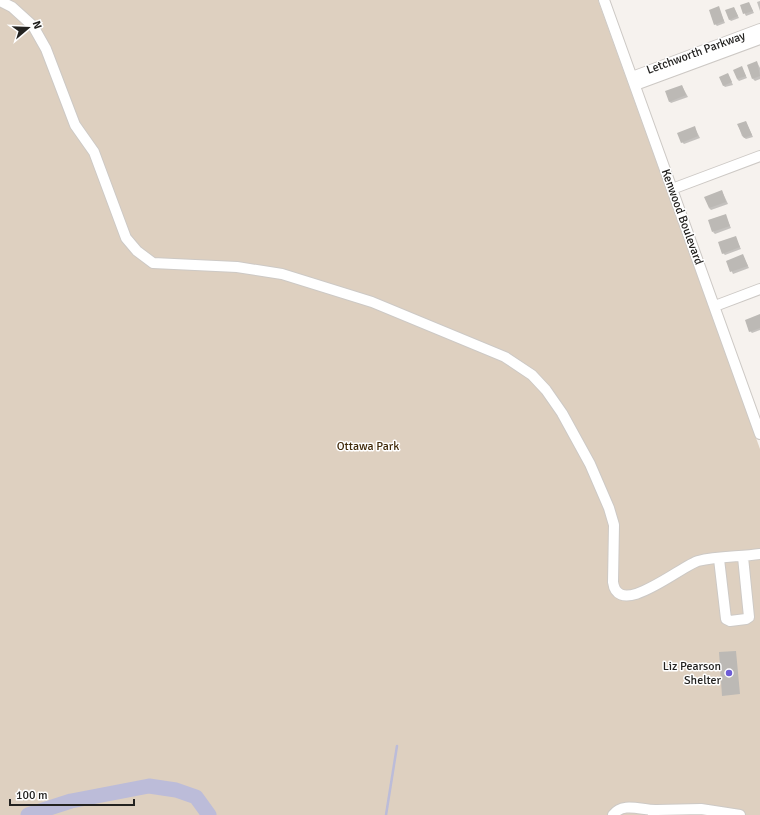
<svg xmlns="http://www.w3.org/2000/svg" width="760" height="815" font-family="Signika,sans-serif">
<rect width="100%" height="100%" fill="#f6f2ee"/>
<path fill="#ded0c0" d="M 0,0 L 598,0 L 760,449 L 760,815 L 0,815 Z"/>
<path fill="#0003" d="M 760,1 L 760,11 L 757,2 Z
M 749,3 L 754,13 L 746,16 L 741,6 Z
M 718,7 L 725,23 L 717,26 L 715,24 Z
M 734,8 L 739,18 L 731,21 L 729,19 Z
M 757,62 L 760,68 L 760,79 L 755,81 L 753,79 Z
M 742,68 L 747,78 L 739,81 L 737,79 Z
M 728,74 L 733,85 L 725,87 L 723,85 Z
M 682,86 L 688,97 L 671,103 L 669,101 Z
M 746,122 L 753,137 L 746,139 L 742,136 L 738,125 Z
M 695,128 L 700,138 L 684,144 L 682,142 Z
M 722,191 L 728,204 L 711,210 L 709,208 Z
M 725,215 L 731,228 L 715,234 L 713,232 Z
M 735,237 L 741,249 L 725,255 L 723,253 Z
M 743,256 L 749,268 L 733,274 L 727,261 Z
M 760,315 L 760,330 L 752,333 L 750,331 Z"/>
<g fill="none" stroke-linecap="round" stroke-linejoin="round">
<path stroke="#bcbcd9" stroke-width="2.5" d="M 386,815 L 397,746"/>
<path stroke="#bcbcd9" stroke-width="15" d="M 28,815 L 71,801 L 149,786 L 176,790 L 196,797 L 209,815"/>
</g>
<path fill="#bcb9b5" d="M 749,2 L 753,11 L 743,14 L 740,5 Z
M 719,6 L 724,21 L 714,25 L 709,10 Z
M 734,7 L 738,16 L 729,20 L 725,10 Z
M 757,61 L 760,76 L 752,79 L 747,65 Z
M 742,66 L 746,76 L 737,79 L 733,70 Z
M 728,73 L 732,82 L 723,86 L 719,77 Z
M 682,85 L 686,95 L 669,102 L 665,91 Z
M 746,121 L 752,135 L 744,138 L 737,124 Z
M 695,126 L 698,136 L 681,143 L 677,133 Z
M 722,190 L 726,202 L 709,208 L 704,197 Z
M 726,214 L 730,226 L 712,232 L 708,220 Z
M 736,236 L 740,247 L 722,254 L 718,242 Z
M 743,254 L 748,266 L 730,272 L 726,261 Z
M 760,314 L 760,328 L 749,332 L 745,320 Z
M 736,651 L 740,694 L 722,696 L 719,652 Z"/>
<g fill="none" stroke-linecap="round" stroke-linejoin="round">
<defs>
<path id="minor" d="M 604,0 L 760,434
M 0,1 L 12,7 L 33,26 L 46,49 L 75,125 L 94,152 L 126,238 L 137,251 L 153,263 L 237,267 L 282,274 L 372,302 L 505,357 L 532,375 L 546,390 L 562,413 L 590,464 L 609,508 L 614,525 L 613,582 C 618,620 681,566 698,561 C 718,556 740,557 760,554
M 632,77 L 760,29
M 635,85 L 760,39
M 672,189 L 760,156
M 715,306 L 760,289
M 719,559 L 726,619 L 730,621 L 746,619 L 749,617 L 743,557
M 657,810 L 701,809 L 740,815
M 613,815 C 623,801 643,811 657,810 L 653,815"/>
</defs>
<use href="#minor" stroke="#cdc9c5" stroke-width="12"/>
<use href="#minor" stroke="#fff" stroke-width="10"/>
</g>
<circle fill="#6d5cd6" stroke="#fff" stroke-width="1.5" cx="729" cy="673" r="4"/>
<g text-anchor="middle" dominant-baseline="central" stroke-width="3" stroke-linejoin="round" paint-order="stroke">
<g font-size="12" fill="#232220" stroke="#fff">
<text transform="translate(696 53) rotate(-20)">Letchworth Parkway</text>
<text transform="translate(682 217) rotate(70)">Kenwood Boulevard</text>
</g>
<g font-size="12" fill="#402909" stroke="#fff">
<text x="368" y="446">Ottawa Park</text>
</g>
<g font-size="12" fill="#232220" stroke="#fff" text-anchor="end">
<text x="721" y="666">Liz Pearson<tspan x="721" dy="14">Shelter</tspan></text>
</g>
</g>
<g transform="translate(28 28) rotate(71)" stroke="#ffffff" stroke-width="3" paint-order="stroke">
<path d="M0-3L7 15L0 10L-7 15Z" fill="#232220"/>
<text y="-6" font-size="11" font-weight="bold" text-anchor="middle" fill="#232220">N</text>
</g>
<path d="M10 799v6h124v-6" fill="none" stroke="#232220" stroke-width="2"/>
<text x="16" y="799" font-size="12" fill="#232220" stroke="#ffffff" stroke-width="3" paint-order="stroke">100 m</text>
</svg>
